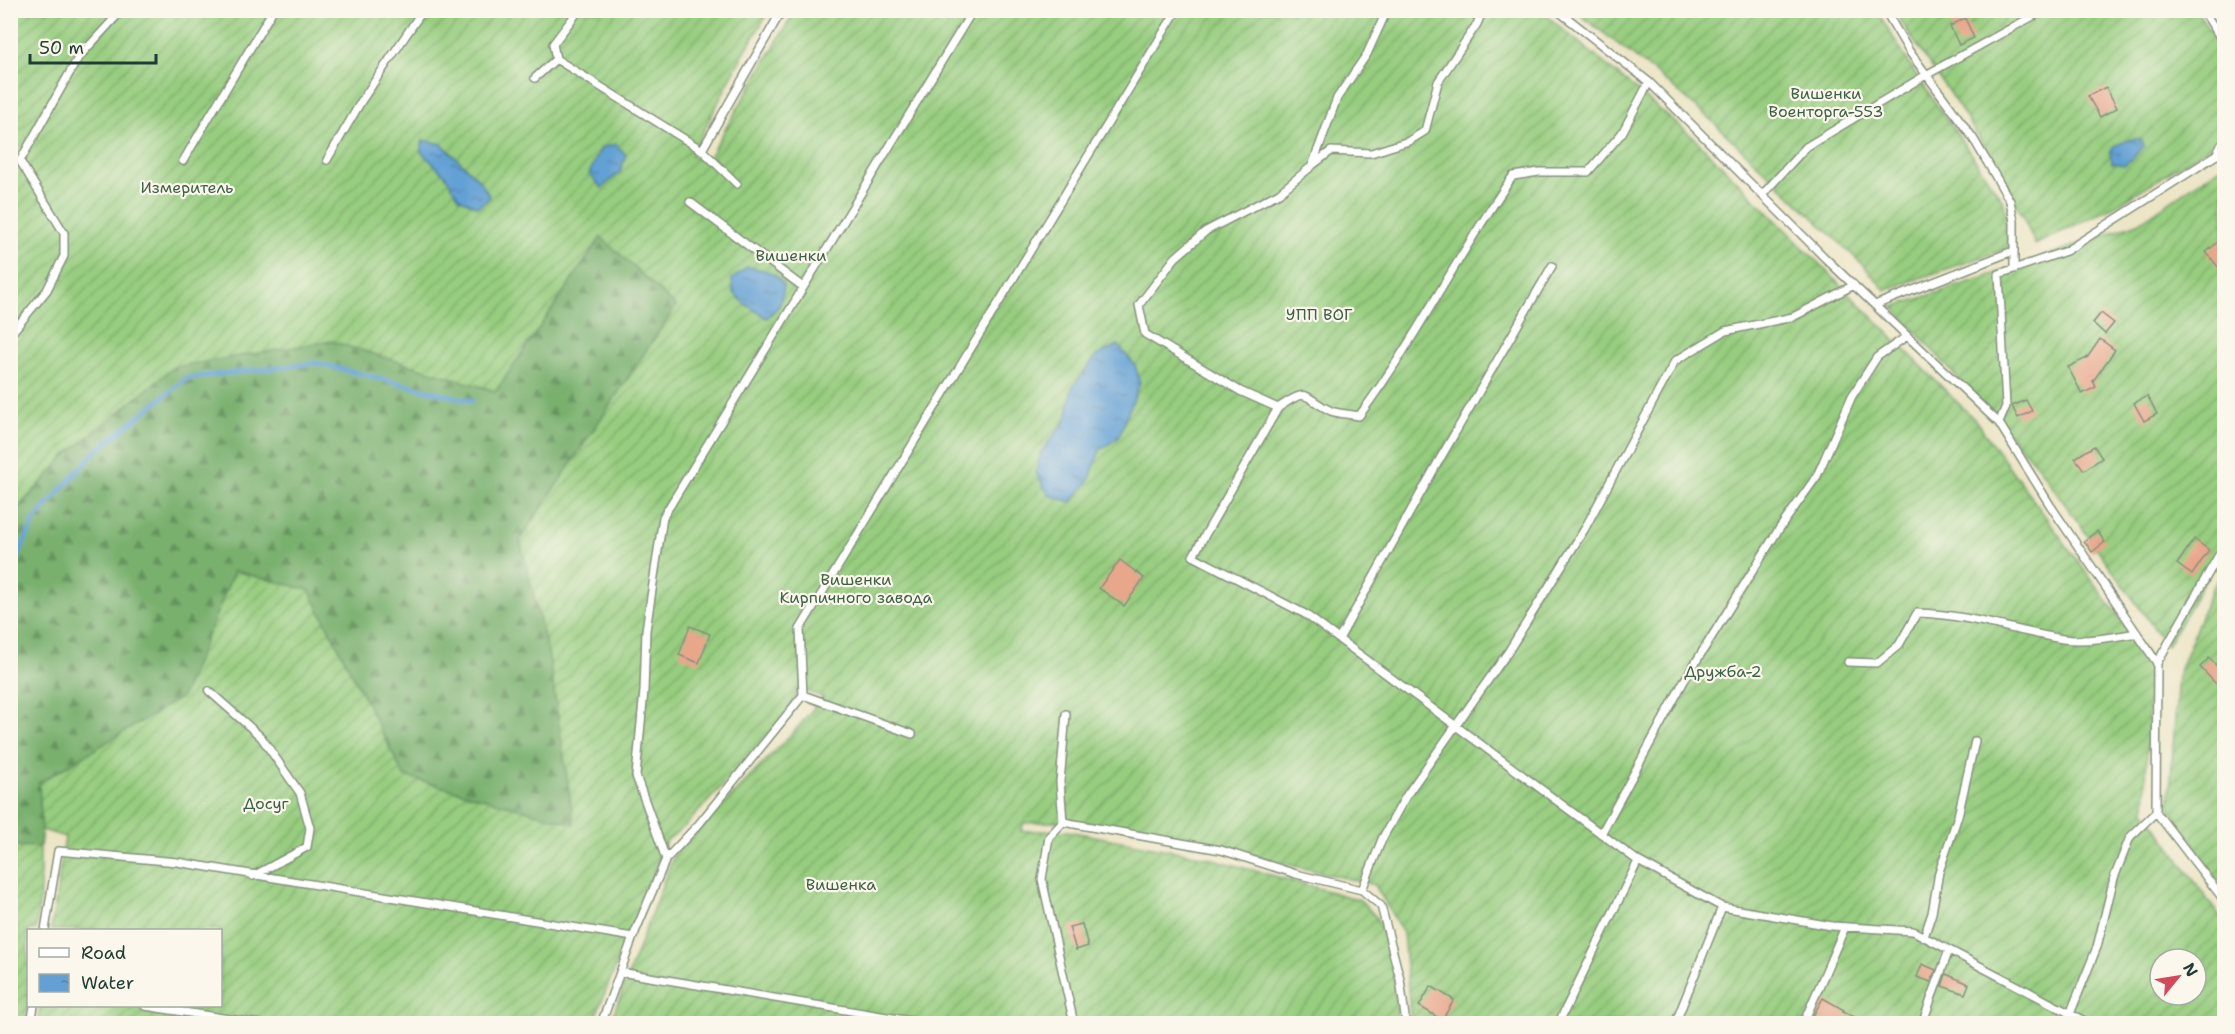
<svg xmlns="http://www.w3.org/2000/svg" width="2235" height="1034" font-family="'Shantell Sans',sans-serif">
<defs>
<pattern id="forest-firs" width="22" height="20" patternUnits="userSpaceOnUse" patternTransform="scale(1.5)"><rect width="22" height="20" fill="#79b06e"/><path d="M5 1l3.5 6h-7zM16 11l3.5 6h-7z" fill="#63905b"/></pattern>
<pattern id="garden-furrows" width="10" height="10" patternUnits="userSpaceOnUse" patternTransform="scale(1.5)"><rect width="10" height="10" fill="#97cd7f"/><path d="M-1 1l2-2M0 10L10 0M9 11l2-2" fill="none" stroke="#7ba869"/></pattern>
<pattern id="water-ripples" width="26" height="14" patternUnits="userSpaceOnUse" patternTransform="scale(1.5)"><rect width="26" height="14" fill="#64a0d4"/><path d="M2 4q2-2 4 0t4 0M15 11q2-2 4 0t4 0" fill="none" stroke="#5284ad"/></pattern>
</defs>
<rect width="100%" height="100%" fill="#fbf7ec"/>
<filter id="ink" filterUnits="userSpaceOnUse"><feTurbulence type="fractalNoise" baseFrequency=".0167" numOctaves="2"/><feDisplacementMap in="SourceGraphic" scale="12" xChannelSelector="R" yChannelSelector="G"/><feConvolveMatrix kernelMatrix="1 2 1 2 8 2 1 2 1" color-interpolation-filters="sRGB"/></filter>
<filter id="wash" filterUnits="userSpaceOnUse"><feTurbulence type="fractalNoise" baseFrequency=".008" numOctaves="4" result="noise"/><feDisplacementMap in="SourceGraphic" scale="24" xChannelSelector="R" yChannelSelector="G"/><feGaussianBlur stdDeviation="1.35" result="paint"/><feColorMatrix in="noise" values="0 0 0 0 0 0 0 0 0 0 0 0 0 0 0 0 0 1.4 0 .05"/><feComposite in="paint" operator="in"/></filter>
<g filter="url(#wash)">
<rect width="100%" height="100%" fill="#ece5c6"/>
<path fill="url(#forest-firs)" stroke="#4c7651" stroke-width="1.5" d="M 601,237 L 676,306 L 520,540 L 549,657 L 574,824 L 404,776 L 309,590 L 234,571 L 183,697 L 39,783 L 42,830 L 40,847 L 11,846 L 10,504 L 19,508 L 65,456 L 174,367 L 331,341 L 496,391 Z"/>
<path fill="url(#garden-furrows)" stroke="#5b855a" stroke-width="1.5" fill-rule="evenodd" d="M 10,11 L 769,11 L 742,56 L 691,156 L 706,162 L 795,11 L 1541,11 L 1694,138 L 1975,420 L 2150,660 L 2145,811 L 2224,923 L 2224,1023 L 1411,1023 L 1403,933 L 1375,885 L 1214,847 L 1173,834 L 1076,821 L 1024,823 L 1021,831 L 1068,831 L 1206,857 L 1360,900 L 1376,917 L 1392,953 L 1398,1023 L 610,1023 L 673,857 L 799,726 L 823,697 L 799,689 L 786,717 L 685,826 L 666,841 L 593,1023 L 38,1023 L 40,1006 L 220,1006 L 220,930 L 51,930 L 65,837 L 42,830 L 39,783 L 182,697 L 234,571 L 309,590 L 404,776 L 574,824 L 549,657 L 520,540 L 676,306 L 601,237 L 496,391 L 331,341 L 174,367 L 65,456 L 18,508 L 10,504 ZM 2160,959 L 2196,959 L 2196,995 L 2160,995 Z
M 1575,11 L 1877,11 L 1915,73 L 2004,202 L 2009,248 L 1885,290 L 1862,264 L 1712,121 L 1657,74 Z
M 1894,11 L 2197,11 L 2224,53 L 2224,132 L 2214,144 L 2120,203 L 2035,245 C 2002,160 1943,87 1894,11 Z
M 2224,165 L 2224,546 L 2167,646 L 2037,465 L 1893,307 L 2013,268 L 2138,223 Z
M 2224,573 L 2224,890 L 2169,807 L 2178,674 L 2212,588 Z
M 11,846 L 40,847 L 40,896 L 36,930 L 28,930 L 28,996 L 25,1023 L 11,1023 Z"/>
<path fill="url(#water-ripples)" stroke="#426e84" stroke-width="1.5" d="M 2131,139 L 2141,139 L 2144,146 L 2133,158 L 2124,165 L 2112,163 L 2110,152 L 2114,146 Z
M 423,140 L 442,144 L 480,181 L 490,197 L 478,207 L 459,198 L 445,175 L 421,152 Z
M 616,144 L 626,155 L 620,172 L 602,188 L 589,174 L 601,148 Z
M 747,267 C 765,270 774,270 784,286 L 780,305 L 767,318 L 745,304 L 733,292 L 732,279 Z
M 1118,345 L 1135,365 L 1140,383 L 1118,438 L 1100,450 L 1089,481 L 1071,502 L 1049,495 L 1036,473 L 1041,452 L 1066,420 L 1072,388 L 1096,356 Z"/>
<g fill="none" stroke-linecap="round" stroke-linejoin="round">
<path stroke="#64a0d4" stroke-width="5" d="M 10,573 L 35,519 L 97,450 L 187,378 L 316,363 L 472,401"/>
</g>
<g id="blocks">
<path fill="#e8a68b" d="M 1965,18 L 1974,38 L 1959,45 L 1950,26 Z
M 2106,87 L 2117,108 L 2100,117 L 2088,96 Z
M 2224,237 L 2224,274 L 2206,252 Z
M 2101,313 L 2114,323 L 2105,334 L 2093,323 Z
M 2100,339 L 2115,350 L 2093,381 L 2096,387 L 2082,394 L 2068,367 L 2087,358 Z
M 2147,396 L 2157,414 L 2144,421 L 2134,403 Z
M 2026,400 L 2032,411 L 2018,418 L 2012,406 Z
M 2094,446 L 2102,458 L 2084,470 L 2075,458 Z
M 2097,531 L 2105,542 L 2092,552 L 2084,541 Z
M 2194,539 L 2209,550 L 2192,575 L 2177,564 Z
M 1120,560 L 1144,578 L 1124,606 L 1099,588 Z
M 690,626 L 710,634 L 699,663 L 679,655 Z
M 2209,658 L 2224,673 L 2224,677 L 2217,685 L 2200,667 Z
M 1082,924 L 1088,946 L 1076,950 L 1069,927 Z
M 1922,964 L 1936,970 L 1931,982 L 1917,977 Z
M 1946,974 L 1969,984 L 1965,994 L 1942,986 Z
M 1431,986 L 1454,1000 L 1442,1020 L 1419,1006 Z
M 1823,998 L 1844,1010 L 1843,1012 L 1869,1023 L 1827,1023 L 1813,1016 Z"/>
</g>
</g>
<g filter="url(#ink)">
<use href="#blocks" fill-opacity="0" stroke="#86917d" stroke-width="1.5"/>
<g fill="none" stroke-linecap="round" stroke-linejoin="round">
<defs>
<path id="service" d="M 1387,10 L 1367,54 L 1337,98 L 1312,166 L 1279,193 L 1206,231 L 1175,258 L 1139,305 L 1145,334 L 1240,391 L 1278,408 L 1193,556 L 1305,614 L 1638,861 L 1722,907 L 1832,926 L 1913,931 L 2090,1024
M 1557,10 L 1649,82 L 1825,258 L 1999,423
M 1885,10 L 1909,51 L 1973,138 L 2010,201 L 2014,221 L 2014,269
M 2203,10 L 2224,43
M 556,59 L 553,44 L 579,10
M 535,78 L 556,59 L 702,150
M 2222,154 L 2221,152 L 2066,251 L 1999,274 L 2006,406 L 1999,423 L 2050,505 L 2157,663 L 2156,812 L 2224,900
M 327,160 L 362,100 L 423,10
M 183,161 L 273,10
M 1314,164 L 1331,151 L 1371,153 L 1409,141 L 1425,131 L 1438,82 L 1477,24 L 1483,10
M 737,184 L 702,150 L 782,10
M 1762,195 L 1806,147 L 1926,75 L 2044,10
M 690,202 L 803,287
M 1875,305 L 2013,251
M 10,335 L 47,290 L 64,256 L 64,233 L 20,161 L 78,58 L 122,10
M 1278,408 C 1310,386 1302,397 1331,411 C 1339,414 1350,414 1359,416 C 1416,340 1458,253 1513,176 L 1539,172 L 1588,172 L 1622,133 L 1649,82
M 1339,639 L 1437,464 L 1552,266
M 1848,662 L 1877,663 L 1899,645 L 1917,613 C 1967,614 2014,631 2063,639 C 2087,642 2113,637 2137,633
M 2157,663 L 2224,546
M 209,691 L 261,737 L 300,793 L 310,828 L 307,847 L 253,876
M 803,695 L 912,734
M 1063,822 L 1060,782 L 1066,714
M 1601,834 L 1684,681 L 1777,532 L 1817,476 L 1852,396 L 1877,357 L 1907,336
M 666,859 L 636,776 L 644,691 L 646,630 L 663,517 L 973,10
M 1362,890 L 1382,839 L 1406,796 L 1508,652 L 1584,530 L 1675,361 L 1725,331 L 1793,317 L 1854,285
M 45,930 L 58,851 L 177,862 L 633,937 L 601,1024
M 633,937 L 666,859 L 699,824 L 803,695 L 800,629 L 1177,10
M 1924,937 L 1932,913 L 1939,872 L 1958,816 L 1975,741
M 620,972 L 928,1024
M 145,1006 L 261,1024
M 31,1024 L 34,1006
M 1074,1024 L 1042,879 L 1049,837 L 1063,822 L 1221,850 L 1296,874 L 1362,890 L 1381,906 L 1400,979 L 1406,1024
M 1558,1024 L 1638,861
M 1675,1024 L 1722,907
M 1803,1024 L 1845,927
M 1922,1024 L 1949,950
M 2066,1024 L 2097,947 L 2114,878 L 2130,837 L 2156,812"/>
<path id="minor" d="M 2221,152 L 2224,147"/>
</defs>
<use href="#service" stroke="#86917d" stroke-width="10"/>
<use href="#minor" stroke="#86917d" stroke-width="16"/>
<use href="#service" stroke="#fff" stroke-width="7"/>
<use href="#minor" stroke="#fff" stroke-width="14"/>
</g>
</g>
<g text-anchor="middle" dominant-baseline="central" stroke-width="4.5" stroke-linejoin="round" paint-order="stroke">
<g font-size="16" fill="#3d6147" stroke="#fbf7ec">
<text x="1826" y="93">Вишенки<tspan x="1826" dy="18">Военторга-553</tspan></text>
<text x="187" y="187">Измеритель</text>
<text x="791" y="255">Вишенки</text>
<text x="1319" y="314">УПП ВОГ</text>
<text x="856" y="579">Вишенки<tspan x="856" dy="18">Кирпичного завода</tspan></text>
<text x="1723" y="671">Дружба-2</text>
<text x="266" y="803">Досуг</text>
<text x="841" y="884">Вишенка</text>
</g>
</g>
<rect width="2235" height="1034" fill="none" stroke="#fbf7ec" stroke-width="36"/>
<rect x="27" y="929" width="195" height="78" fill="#fbf7ec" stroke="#a3ada2" stroke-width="1.5"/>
<rect x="39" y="948" width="30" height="9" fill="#ffffff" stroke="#a3ada2" stroke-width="1.5"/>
<text x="81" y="959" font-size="18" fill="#1f3d34">Road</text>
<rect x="39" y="974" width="30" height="18" fill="url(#water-ripples)" stroke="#a3ada2" stroke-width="1.5"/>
<text x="81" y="989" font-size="18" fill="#1f3d34">Water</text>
<g transform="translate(2178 977) rotate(60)"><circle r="28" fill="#fbf7ec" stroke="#a3ada2" stroke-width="1.5"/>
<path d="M0-4.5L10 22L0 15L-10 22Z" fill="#d1495b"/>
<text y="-9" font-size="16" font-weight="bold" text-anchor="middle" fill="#1f3d34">N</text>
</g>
<path d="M30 54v9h126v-9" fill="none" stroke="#1f3d34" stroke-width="3"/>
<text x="39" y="54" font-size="18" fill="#1f3d34" stroke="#fbf7ec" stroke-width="4.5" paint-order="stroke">50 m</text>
</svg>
